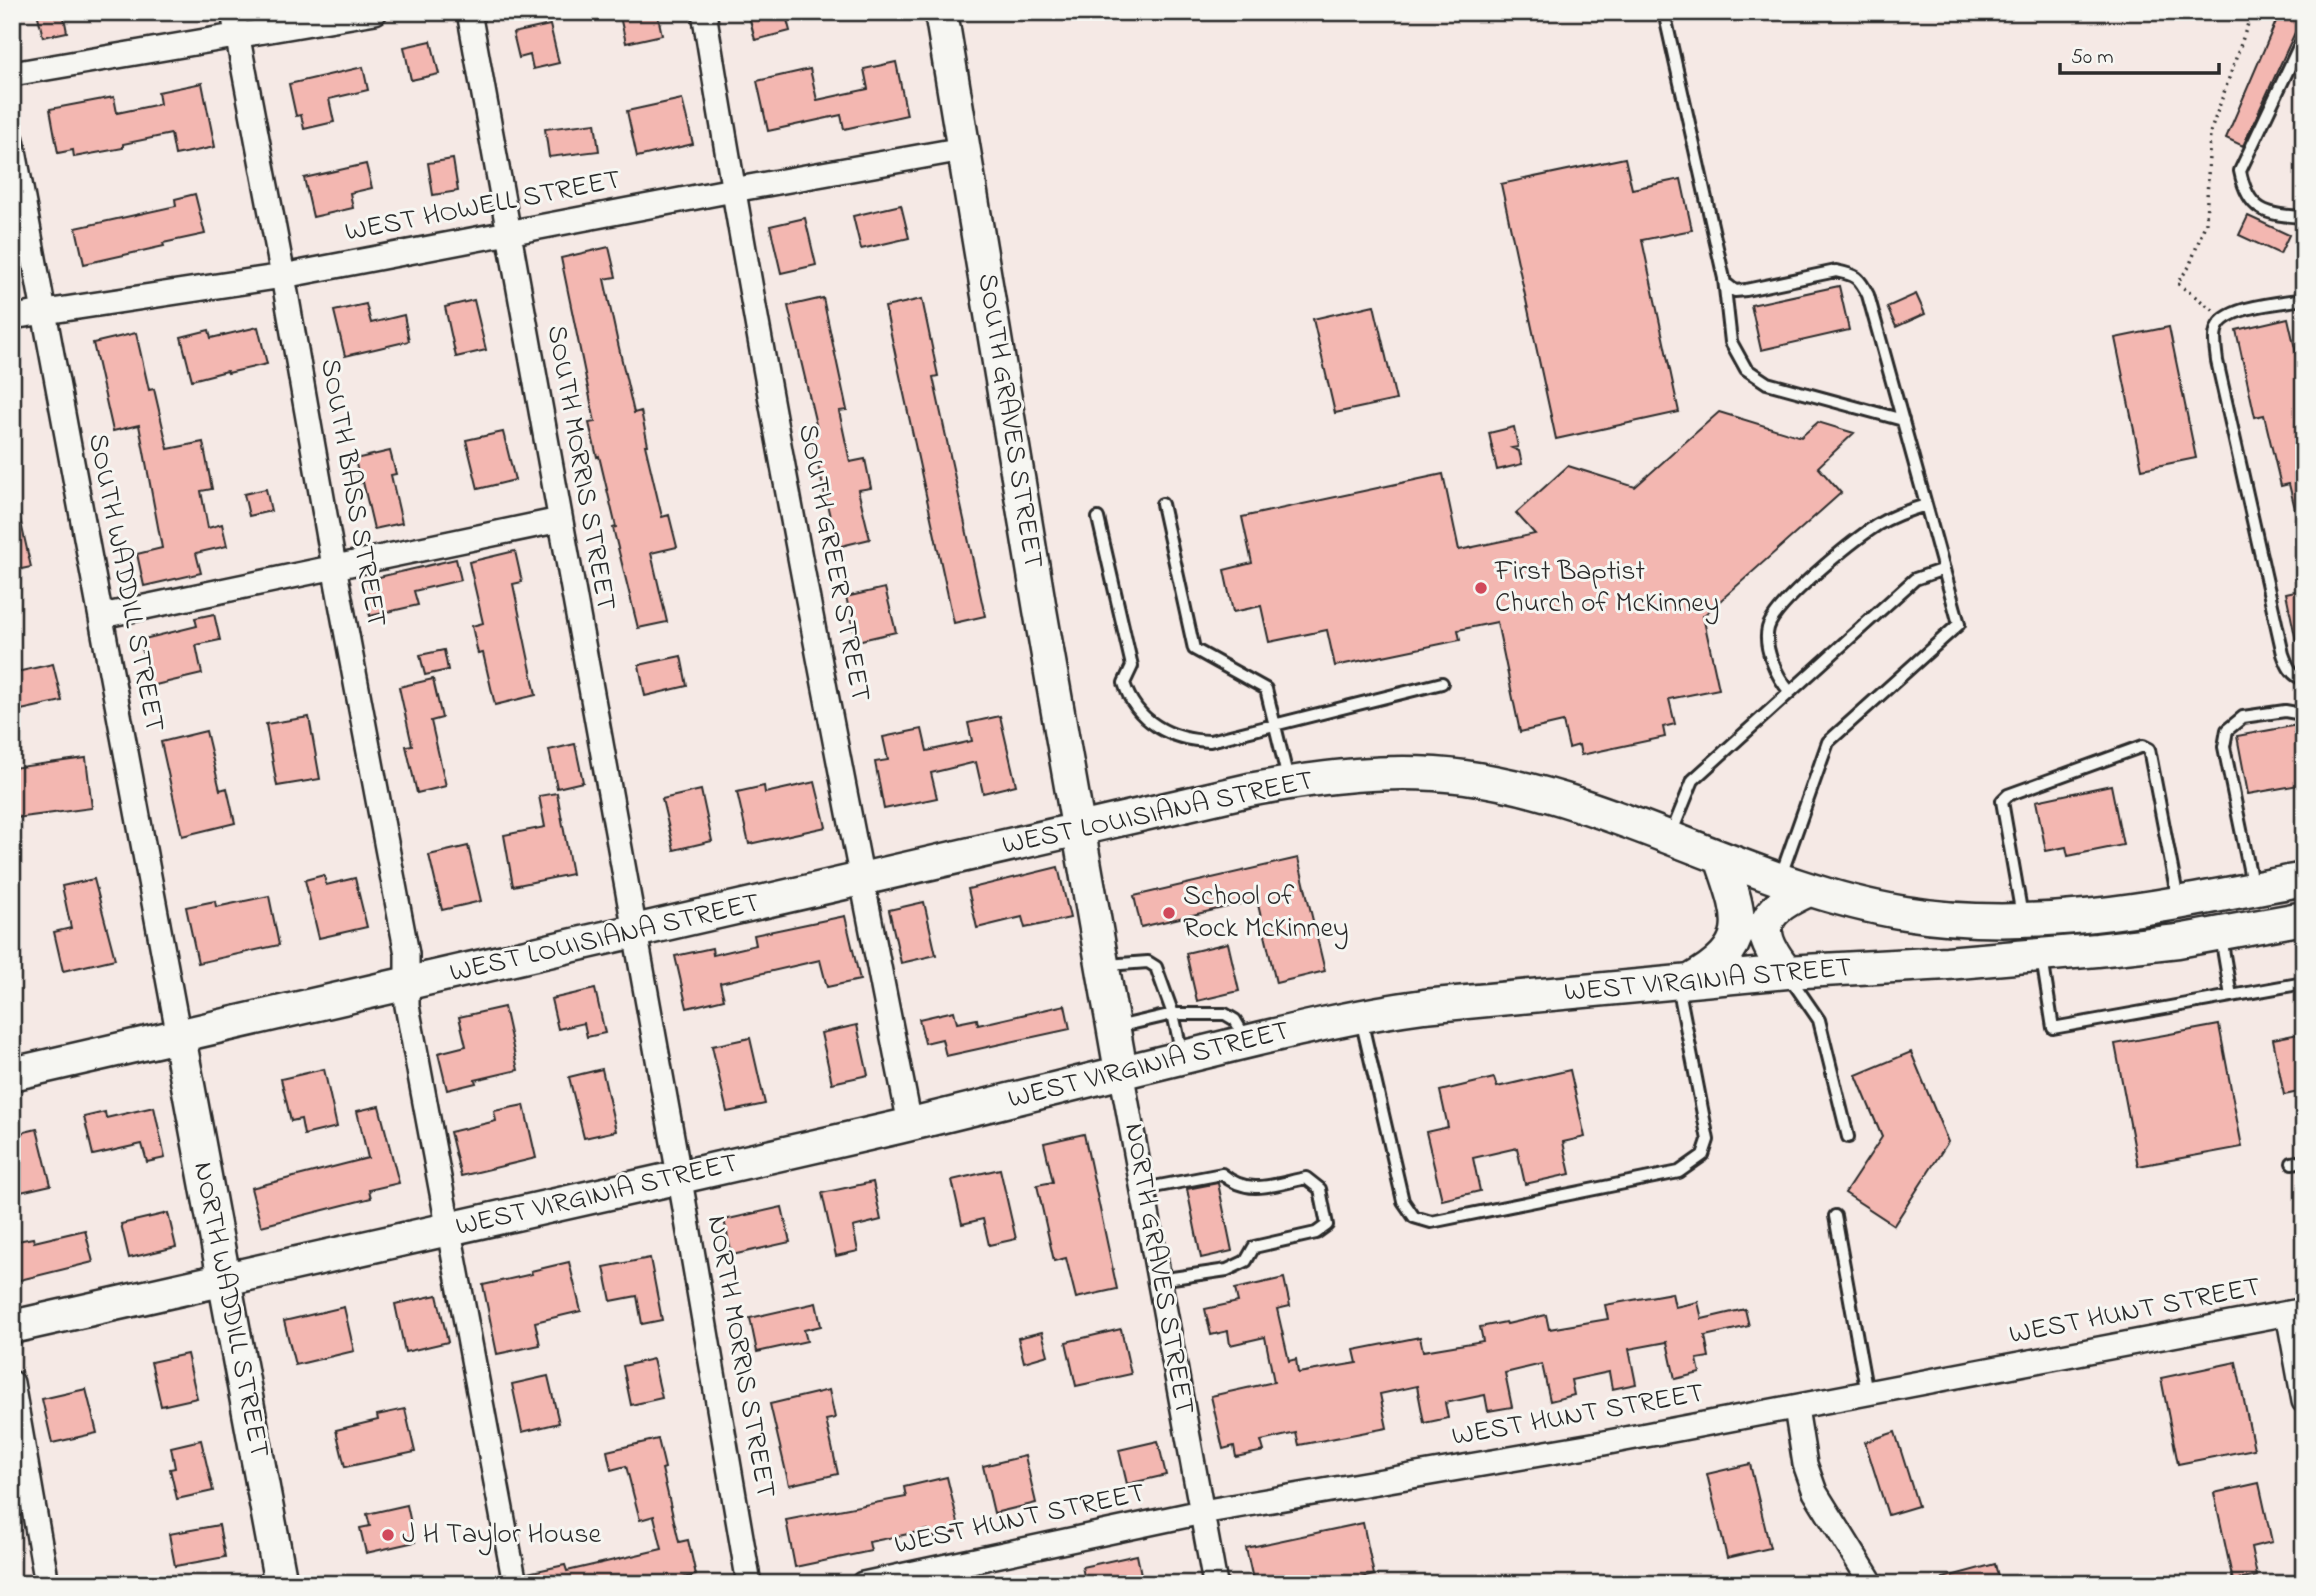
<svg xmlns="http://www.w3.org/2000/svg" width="2316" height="1596" font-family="'Indie Flower',sans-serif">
<rect width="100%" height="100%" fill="#f5e9e5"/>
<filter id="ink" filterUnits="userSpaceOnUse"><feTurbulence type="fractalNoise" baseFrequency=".0143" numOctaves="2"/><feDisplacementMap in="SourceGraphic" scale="14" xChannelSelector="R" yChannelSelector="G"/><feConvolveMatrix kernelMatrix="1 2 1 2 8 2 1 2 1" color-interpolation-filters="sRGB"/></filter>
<g filter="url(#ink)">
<path fill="#f3b7b1" stroke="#2b2b2b" stroke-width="2" d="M 37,12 L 63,12 L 67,32 L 43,37 Z
M 619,12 L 657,12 L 662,35 L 626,43 Z
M 748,12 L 785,12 L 790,31 L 755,40 Z
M 2280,12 L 2304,13 L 2243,146 L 2226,138 Z
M 550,25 L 559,63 L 533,69 L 530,55 L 519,58 L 513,33 Z
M 431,41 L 439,74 L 411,80 L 404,47 Z
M 896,62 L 907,115 L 844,129 L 841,115 L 768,131 L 757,81 L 810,69 L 817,100 L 868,89 L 864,69 Z
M 363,67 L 368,90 L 329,99 L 334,122 L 304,129 L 301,115 L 296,116 L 289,84 Z
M 202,83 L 215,147 L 175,155 L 171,134 L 123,144 L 123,148 L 74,157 L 73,150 L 58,153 L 50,109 L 114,97 L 117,113 L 160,104 L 158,92 Z
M 682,99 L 693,144 L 637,157 L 627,111 Z
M 595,123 L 599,151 L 549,157 L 545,129 Z
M 1625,158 L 1632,189 L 1681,179 L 1692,230 L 1642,240 L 1679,412 L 1556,439 L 1501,184 Z
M 453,159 L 458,191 L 433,195 L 428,163 Z
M 366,164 L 372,188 L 350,193 L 353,208 L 313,217 L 304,178 Z
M 195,194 L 205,234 L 163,243 L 164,246 L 84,264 L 76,228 L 176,206 L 175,199 Z
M 901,205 L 909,238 L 861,249 L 853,216 Z
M 2248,216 L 2289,235 L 2280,254 L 2239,235 Z
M 805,218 L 816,265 L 781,273 L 770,226 Z
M 609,247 L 616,277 L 604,279 L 617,339 L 634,413 L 641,411 L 648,445 L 645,445 L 662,517 L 669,515 L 677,547 L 651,553 L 667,622 L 638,628 L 613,528 L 616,527 L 599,456 L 597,457 L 589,423 L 595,422 L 561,258 Z
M 1839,286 L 1849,330 L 1761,350 L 1751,305 Z
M 1916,294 L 1925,314 L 1896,327 L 1887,307 Z
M 823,298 L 847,410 L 839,411 L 850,462 L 865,459 L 871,488 L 858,490 L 870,539 L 837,547 L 811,435 L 818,433 L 788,306 Z
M 922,299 L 938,376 L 933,377 L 985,616 L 954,623 L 885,307 Z
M 474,300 L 486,350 L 456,357 L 445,307 Z
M 366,304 L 371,323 L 404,315 L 409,341 L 345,356 L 334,311 Z
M 1374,305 L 1396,400 L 1335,413 L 1313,319 Z
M 2288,318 L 2304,388 L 2304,517 L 2297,517 L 2289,484 L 2281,486 L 2264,415 L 2255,417 L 2236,330 Z
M 258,327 L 267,364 L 228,373 L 227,371 L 192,380 L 181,337 L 209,330 L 211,338 Z
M 2169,327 L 2196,458 L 2142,469 L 2115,338 Z
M 136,333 L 149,390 L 154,389 L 168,449 L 203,442 L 212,489 L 201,491 L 208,528 L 222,524 L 227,546 L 196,553 L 201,573 L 144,586 L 137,554 L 162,548 L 139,425 L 113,431 L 93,343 Z
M 1719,412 L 1801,437 L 1818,422 L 1854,433 L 1818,467 L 1841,493 L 1703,616 L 1719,689 L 1669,699 L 1675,724 L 1663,727 L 1665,737 L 1581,755 L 1579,745 L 1569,748 L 1563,722 L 1520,732 L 1497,622 L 1458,630 L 1460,640 L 1335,666 L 1327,630 L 1269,642 L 1261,606 L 1233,612 L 1224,570 L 1252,563 L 1242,517 L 1443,474 L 1459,550 L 1535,534 L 1516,513 L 1568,466 L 1635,487 Z
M 1514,427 L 1518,447 L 1512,448 L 1519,451 L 1522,464 L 1497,470 L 1489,433 Z
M 503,432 L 515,480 L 478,489 L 466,440 Z
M 390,451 L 396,474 L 391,475 L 402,523 L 374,529 L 363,482 L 360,483 L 355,459 Z
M 266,489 L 271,511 L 249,516 L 244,494 Z
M 19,514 L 31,567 L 12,571 L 12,515 Z
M 515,551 L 522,582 L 513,584 L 536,695 L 495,705 L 483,653 L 478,654 L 472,626 L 483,623 L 469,562 Z
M 456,559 L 461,580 L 414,591 L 418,605 L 370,616 L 362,581 Z
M 885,588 L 896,632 L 857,641 L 846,597 Z
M 2304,589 L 2304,640 L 2296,641 L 2286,593 Z
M 214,614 L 220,640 L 196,645 L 202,674 L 151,686 L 140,640 L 197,626 L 195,618 Z
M 444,650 L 448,670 L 425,675 L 420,655 Z
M 681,656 L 687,686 L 645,696 L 639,665 Z
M 53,664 L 62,701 L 12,712 L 12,673 Z
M 433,679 L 442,718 L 431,721 L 446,786 L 417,793 L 406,746 L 412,745 L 399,687 Z
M 1000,716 L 1016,785 L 983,793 L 976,762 L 931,773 L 937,798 L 884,809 L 875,762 L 888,760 L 883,737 L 922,729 L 927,751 L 972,741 L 968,723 Z
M 309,717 L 320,779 L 277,786 L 266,724 Z
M 2298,725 L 2304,758 L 2304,784 L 2248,794 L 2237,736 Z
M 206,731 L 220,790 L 227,788 L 235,823 L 182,836 L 161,742 Z
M 575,744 L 583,782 L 557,788 L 549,750 Z
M 86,758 L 92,808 L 15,818 L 12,768 Z
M 815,782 L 826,827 L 749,844 L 737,792 L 764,786 L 765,793 Z
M 2111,785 L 2123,845 L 2068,856 L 2066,847 L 2046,851 L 2036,801 Z
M 701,790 L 712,841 L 674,850 L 662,799 Z
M 557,793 L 572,874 L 513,886 L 504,835 L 545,827 L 539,796 Z
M 468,846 L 481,901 L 442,910 L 429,855 Z
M 1298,858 L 1325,971 L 1276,983 L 1257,900 L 1141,927 L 1134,896 Z
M 1058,867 L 1070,918 L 1025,928 L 1022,917 L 977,928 L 968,889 Z
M 324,875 L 326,885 L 355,878 L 367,927 L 319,938 L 305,880 Z
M 94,879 L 115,959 L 63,971 L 54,932 L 71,928 L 62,886 Z
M 269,896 L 279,945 L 198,963 L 186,907 L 215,901 L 216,907 Z
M 924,902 L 936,955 L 901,963 L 889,910 Z
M 845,916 L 860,980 L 827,987 L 820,960 L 720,983 L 724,999 L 687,1008 L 675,956 L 712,948 L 713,955 L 756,945 L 754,935 Z
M 1228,943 L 1239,991 L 1197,1001 L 1186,953 Z
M 595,989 L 605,1033 L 587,1037 L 584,1023 L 558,1029 L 551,999 Z
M 1065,1005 L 1070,1029 L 946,1056 L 942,1039 L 925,1043 L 919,1019 L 954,1011 L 957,1023 L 977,1019 L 978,1025 Z
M 504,1007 L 518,1070 L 475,1080 L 476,1083 L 447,1090 L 438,1053 L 466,1046 L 459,1017 Z
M 857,1025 L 868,1075 L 832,1083 L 821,1033 Z
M 2219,1025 L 2242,1147 L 2138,1166 L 2115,1044 Z
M 2304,1033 L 2304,1091 L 2284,1095 L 2273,1039 Z
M 750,1038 L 765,1104 L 727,1112 L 712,1046 Z
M 1911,1052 L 1948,1142 L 1894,1225 L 1845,1193 L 1882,1137 L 1856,1075 Z
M 324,1069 L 337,1127 L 304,1135 L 301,1119 L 291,1121 L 281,1079 Z
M 602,1069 L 616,1131 L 584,1138 L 569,1077 Z
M 1570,1070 L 1585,1137 L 1563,1142 L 1570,1174 L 1525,1184 L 1517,1148 L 1473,1158 L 1480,1191 L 1442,1200 L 1426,1132 L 1448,1127 L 1440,1091 L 1494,1078 L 1497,1087 Z
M 524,1105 L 536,1158 L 461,1176 L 450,1132 L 496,1121 L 494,1111 Z
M 379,1106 L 399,1183 L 369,1190 L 371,1198 L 261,1226 L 251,1188 L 368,1158 L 357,1111 Z
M 154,1107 L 165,1158 L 147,1162 L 142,1144 L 93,1155 L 84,1117 L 105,1112 L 106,1118 Z
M 37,1129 L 51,1185 L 12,1194 L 12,1135 Z
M 1084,1134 L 1117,1289 L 1076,1298 L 1066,1258 L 1054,1261 L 1037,1185 L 1053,1182 L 1044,1143 Z
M 1000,1169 L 1016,1239 L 989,1245 L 983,1219 L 962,1224 L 952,1180 Z
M 873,1182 L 881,1220 L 853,1227 L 858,1251 L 836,1256 L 822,1193 Z
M 1218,1183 L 1232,1251 L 1201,1258 L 1187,1189 Z
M 782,1207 L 790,1242 L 732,1255 L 724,1220 Z
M 168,1213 L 176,1247 L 129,1258 L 121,1224 Z
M 85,1230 L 93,1262 L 12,1282 L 12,1242 L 33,1238 L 34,1242 Z
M 650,1258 L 662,1320 L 642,1324 L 637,1296 L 611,1301 L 604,1267 Z
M 569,1262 L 581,1311 L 535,1322 L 540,1345 L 497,1354 L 483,1285 L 532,1274 L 531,1271 Z
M 1284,1278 L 1290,1306 L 1277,1309 L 1289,1361 L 1296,1359 L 1298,1373 L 1357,1363 L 1354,1350 L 1420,1337 L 1423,1351 L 1483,1341 L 1480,1327 L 1506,1322 L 1507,1324 L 1546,1315 L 1549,1329 L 1608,1319 L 1605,1305 L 1672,1293 L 1675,1307 L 1698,1302 L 1702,1319 L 1745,1309 L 1749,1326 L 1705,1336 L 1709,1357 L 1697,1359 L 1700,1373 L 1675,1379 L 1667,1342 L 1629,1349 L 1636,1384 L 1612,1389 L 1609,1372 L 1571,1380 L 1574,1395 L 1550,1401 L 1542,1364 L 1505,1373 L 1512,1407 L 1488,1411 L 1485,1395 L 1445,1403 L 1448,1418 L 1424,1423 L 1417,1386 L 1380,1394 L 1387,1428 L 1299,1445 L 1296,1433 L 1261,1441 L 1264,1451 L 1236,1457 L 1234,1446 L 1223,1449 L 1211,1396 L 1274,1382 L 1265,1337 L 1230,1345 L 1228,1331 L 1211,1335 L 1205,1309 L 1238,1302 L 1235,1289 Z
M 437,1295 L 448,1342 L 405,1352 L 395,1304 Z
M 816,1303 L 821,1326 L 804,1330 L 807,1341 L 757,1352 L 750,1318 Z
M 344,1307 L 354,1351 L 295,1365 L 284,1321 Z
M 1121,1329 L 1131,1374 L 1076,1386 L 1066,1342 Z
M 1042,1332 L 1048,1355 L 1024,1362 L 1018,1338 Z
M 187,1354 L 197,1398 L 161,1406 L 151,1362 Z
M 653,1359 L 662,1398 L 631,1405 L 623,1366 Z
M 2236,1362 L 2254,1449 L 2178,1464 L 2161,1378 Z
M 548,1376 L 559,1423 L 522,1432 L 512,1384 Z
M 86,1389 L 97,1433 L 52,1443 L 42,1399 Z
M 829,1390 L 835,1418 L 826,1420 L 838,1474 L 789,1485 L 770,1404 Z
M 405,1409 L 415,1452 L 345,1467 L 336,1430 L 378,1420 L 377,1415 Z
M 1895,1432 L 1918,1506 L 1888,1515 L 1865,1442 Z
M 658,1439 L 665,1468 L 662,1469 L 679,1542 L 688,1540 L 696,1575 L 656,1584 L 529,1584 L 527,1573 L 565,1565 L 567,1571 L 662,1549 L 654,1516 L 640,1520 L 626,1466 L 611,1470 L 607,1451 Z
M 201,1440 L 213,1491 L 177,1499 L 170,1469 L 175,1468 L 171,1447 Z
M 1158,1441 L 1166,1475 L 1127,1484 L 1119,1450 Z
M 1025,1456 L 1036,1503 L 994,1513 L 983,1466 Z
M 1750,1464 L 1770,1548 L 1727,1558 L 1707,1474 Z
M 947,1477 L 960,1531 L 930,1538 L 928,1530 L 869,1542 L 871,1551 L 795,1567 L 786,1520 L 906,1497 L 904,1487 Z
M 2259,1483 L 2272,1542 L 2251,1547 L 2257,1576 L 2233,1581 L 2214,1493 Z
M 407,1505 L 415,1542 L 366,1553 L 360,1528 L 370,1526 L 367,1514 Z
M 1363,1523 L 1374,1575 L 1333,1584 L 1254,1584 L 1246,1548 Z
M 219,1525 L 225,1557 L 175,1566 L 169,1534 Z
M 1137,1555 L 1143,1584 L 1086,1584 L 1082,1567 Z
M 1995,1564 L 2000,1584 L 1944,1584 L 1943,1578 Z"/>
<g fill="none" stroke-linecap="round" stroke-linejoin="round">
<defs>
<path id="lane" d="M 1664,12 L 1725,283 L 1735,291 L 1746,290 L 1836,271 C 1856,275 1859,277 1868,295 L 1959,624 L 1828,742 L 1780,878
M 2304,36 L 2240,171 C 2248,211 2265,215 2304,217
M 1724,279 L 1731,342 L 1746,369 L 1767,383 L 1903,420
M 2304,299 C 2282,303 2225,306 2217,328 C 2213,337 2216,351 2217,361 L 2283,654 C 2287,665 2291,676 2304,679
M 1162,504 L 1194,649 L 1266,689 L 1288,779
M 1098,518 L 1132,666 L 1124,683 C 1136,722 1171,740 1210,741 L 1442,683
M 1790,692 C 1777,677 1763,648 1768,628 C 1775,603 1854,540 1877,525 C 1892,516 1909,510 1926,505
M 1671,834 L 1693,780 L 1915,579 L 1944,569
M 2253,888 L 2224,747 L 2227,730 L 2243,717 L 2285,711 L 2302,714 L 2304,718
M 2022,916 L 2002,801 L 2008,795 L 2143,746 L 2149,749 L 2178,900
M 2221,937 L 2231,996
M 2042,958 L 2053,1028 L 2304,983
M 1107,965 L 1148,962 L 1156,967 L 1173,1014 L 1117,1027
M 1790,978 L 1819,1020 L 1848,1137
M 1361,1019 L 1403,1201 L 1414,1217 L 1431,1222 L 1679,1172 L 1703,1155 L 1708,1140 L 1678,985
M 1182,1054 L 1173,1014 L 1225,1014 L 1235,1020 L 1246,1039
M 2292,1163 L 2304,1161
M 1143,1189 L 1222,1174 C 1249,1197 1275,1184 1306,1178 L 1320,1189 L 1327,1225 L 1316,1233 L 1254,1247 L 1246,1261 L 1227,1270 L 1159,1280
M 1835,1216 L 1867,1394"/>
<path id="street" d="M 233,12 L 283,276 L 334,566 L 407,954 L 407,1006 L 515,1584
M 469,12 L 684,1203 L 749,1584
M 704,12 C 764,384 837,754 910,1124
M 12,74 L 375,12
M 12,140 L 179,1037
M 12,317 L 283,276 L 733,190 L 963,149
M 102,616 L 560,520
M 1121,1071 L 1215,1584
M 2288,1313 L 2304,1401
M 12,1383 L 47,1584
M 1796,1408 L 1805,1464 L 1815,1492 L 1872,1584
M 863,1584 L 1202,1512 L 1604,1443 L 2304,1310"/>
<path id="secondary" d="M 941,12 L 1040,610 L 1121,1071
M 1787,972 C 1753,931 1760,911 1809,890
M 1690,981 C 1754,945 1742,919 1721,858
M 179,1037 L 281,1584
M 12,1074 L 1249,790 C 1320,777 1393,767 1465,777 C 1619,799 1753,888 1905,913 C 2038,935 2174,904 2304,879
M 12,1327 C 308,1258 604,1196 899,1127 C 1008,1101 1116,1073 1225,1047 C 1291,1031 1356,1015 1424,1006 L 1787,972 L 1947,963 L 2097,950 L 2178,941 L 2304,918"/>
</defs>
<use href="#lane" stroke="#2b2b2b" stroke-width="16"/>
<use href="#street" stroke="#2b2b2b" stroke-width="28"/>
<use href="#secondary" stroke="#2b2b2b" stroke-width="37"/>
<path stroke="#2b2b2b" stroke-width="3.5" stroke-dasharray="2 5" stroke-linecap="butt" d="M 2213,310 L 2177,283 L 2189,267 L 2206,222 L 2210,133 L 2252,12"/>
<use href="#lane" stroke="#f6f6f2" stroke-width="10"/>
<use href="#street" stroke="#f6f6f2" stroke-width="23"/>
<use href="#secondary" stroke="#f6f6f2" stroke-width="32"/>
</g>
</g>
<g fill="#d1495b" stroke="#f6f6f2" stroke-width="2.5">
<circle cx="1481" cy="588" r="7"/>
<circle cx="1169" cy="913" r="7"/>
<circle cx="388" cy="1535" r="7"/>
</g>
<g text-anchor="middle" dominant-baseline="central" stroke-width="6" stroke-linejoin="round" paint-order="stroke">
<g font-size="28" fill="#2b2b2b" stroke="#f6f6f2">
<text transform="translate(483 207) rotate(-11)">WEST HOWELL STREET</text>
<text transform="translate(1009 421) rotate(81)">SOUTH GRAVES STREET</text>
<text transform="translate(580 468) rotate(80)">SOUTH MORRIS STREET</text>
<text transform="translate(352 493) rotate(80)">SOUTH BASS STREET</text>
<text transform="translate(833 563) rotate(79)">SOUTH GREER STREET</text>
<text transform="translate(125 583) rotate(79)">SOUTH WADDILL STREET</text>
<text transform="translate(1158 814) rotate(-12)">WEST LOUISIANA STREET</text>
<text transform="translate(605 939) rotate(-13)">WEST LOUISIANA STREET</text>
<text transform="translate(1708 981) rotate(-5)">WEST VIRGINIA STREET</text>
<text transform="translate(1149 1066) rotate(-14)">WEST VIRGINIA STREET</text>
<text transform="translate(597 1196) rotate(-13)">WEST VIRGINIA STREET</text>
<text transform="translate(1158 1269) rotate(80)">NORTH GRAVES STREET</text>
<text transform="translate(230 1310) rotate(79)">NORTH WADDILL STREET</text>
<text transform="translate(2135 1312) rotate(-11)">WEST HUNT STREET</text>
<text transform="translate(740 1357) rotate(80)">NORTH MORRIS STREET</text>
<text transform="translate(1578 1416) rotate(-10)">WEST HUNT STREET</text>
<text transform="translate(1020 1520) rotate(-12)">WEST HUNT STREET</text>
</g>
<g font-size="28" fill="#2b2b2b" stroke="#f6f6f2" text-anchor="start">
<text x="1495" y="572">First Baptist<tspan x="1495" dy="32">Church of McKinney</tspan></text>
<text x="1183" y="897">School of<tspan x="1183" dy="32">Rock McKinney</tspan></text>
<text x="402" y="1535">J H Taylor House</text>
</g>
</g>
<rect width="2316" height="1596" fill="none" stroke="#f6f6f2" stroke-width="42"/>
<rect x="21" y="21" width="2274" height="1554" fill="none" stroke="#2b2b2b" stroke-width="2.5" filter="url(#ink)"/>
<path d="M2060 63v10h159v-10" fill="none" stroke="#2b2b2b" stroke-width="3.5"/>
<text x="2071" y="63" font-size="21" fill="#2b2b2b" stroke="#f6f6f2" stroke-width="5" paint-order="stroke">50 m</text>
</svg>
